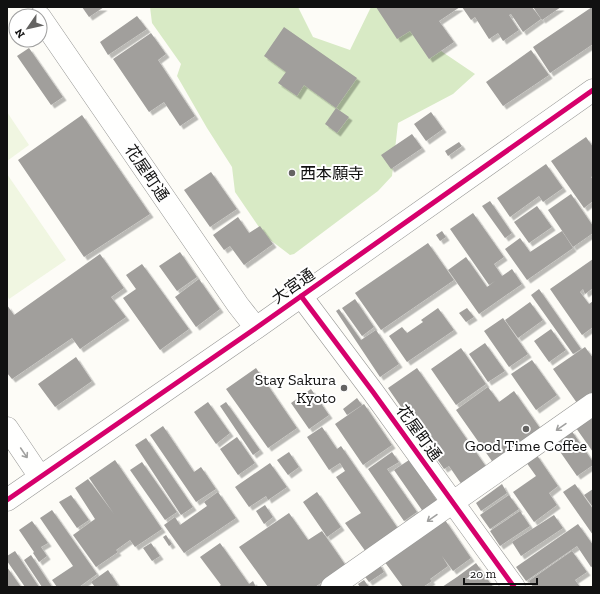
<svg xmlns="http://www.w3.org/2000/svg" width="600" height="594" font-family="'Zilla Slab','Noto Sans JP',serif">
<defs>
<filter id="shadow"><feDropShadow dx="3.5" dy="3.5" stdDeviation="0" flood-color="#0004"/></filter>
</defs>
<rect width="100%" height="100%" fill="#fdfcf7"/>
<path fill="#d8eac5" d="M 150,7 L 298,7 L 313,37 L 350,50 L 371,7 L 376,7 L 475,74 L 453,94 L 398,123 L 392,176 L 378,191 L 294,254 L 290,255 L 265,236 L 235,192 L 232,167 L 207,128 L 177,76 L 181,64 L 152,23 Z"/>
<path fill="#f0f6e1" d="M 7,112 L 29,145 L 7,161 Z
M 7,174 L 66,260 L 9,299 L 7,295 Z"/>
<path fill="#a19f9c" filter="url(#shadow)" d="M 82,7 L 104,7 L 89,17 Z
M 376,7 L 460,7 L 439,21 L 454,42 L 429,59 L 410,31 L 397,39 Z
M 462,7 L 532,7 L 541,19 L 523,32 L 511,14 L 509,15 L 519,30 L 503,41 L 498,33 L 489,39 L 475,17 L 471,20 Z
M 533,7 L 561,7 L 542,20 Z
M 592,7 L 593,44 L 550,73 L 533,47 Z
M 137,16 L 147,29 L 108,55 L 100,42 Z
M 284,27 L 357,78 L 336,108 L 304,85 L 297,96 L 278,83 L 286,72 L 264,56 Z
M 151,33 L 166,54 L 158,60 L 195,116 L 180,126 L 164,102 L 149,112 L 113,59 Z
M 29,48 L 63,97 L 51,105 L 17,56 Z
M 531,50 L 549,75 L 503,106 L 486,82 Z
M 336,108 L 349,117 L 337,133 L 325,124 Z
M 431,112 L 443,129 L 426,141 L 414,124 Z
M 82,115 L 150,214 L 84,257 L 18,160 Z
M 412,134 L 422,148 L 391,169 L 381,155 Z
M 586,137 L 593,147 L 593,176 L 591,177 L 593,180 L 593,201 L 584,208 L 551,161 Z
M 459,142 L 462,146 L 448,156 L 445,151 Z
M 546,164 L 563,188 L 543,202 L 539,196 L 510,217 L 497,198 Z
M 211,172 L 237,209 L 210,227 L 184,190 Z
M 571,194 L 593,226 L 593,233 L 573,247 L 548,210 Z
M 490,201 L 512,233 L 505,238 L 482,206 Z
M 537,206 L 552,227 L 529,243 L 514,222 Z
M 473,213 L 504,257 L 494,264 L 502,276 L 512,269 L 522,284 L 479,314 L 448,270 L 466,257 L 487,287 L 495,281 L 489,285 L 450,229 Z
M 238,217 L 249,233 L 260,226 L 273,244 L 244,265 L 230,246 L 224,250 L 213,235 Z
M 442,231 L 446,237 L 440,241 L 436,235 Z
M 562,231 L 573,248 L 527,280 L 505,249 L 520,238 L 530,252 Z
M 428,243 L 454,280 L 381,330 L 355,293 Z
M 180,252 L 197,277 L 177,291 L 159,266 Z
M 100,254 L 124,288 L 111,297 L 126,317 L 80,349 L 72,338 L 12,379 L 7,373 L 7,305 L 14,315 Z
M 593,259 L 593,288 L 585,294 L 583,289 L 580,292 L 589,304 L 593,301 L 593,327 L 582,335 L 550,289 Z
M 142,264 L 189,329 L 160,350 L 123,298 L 136,289 L 126,275 Z
M 199,279 L 220,309 L 196,327 L 175,297 Z
M 539,289 L 581,349 L 573,354 L 531,295 Z
M 355,299 L 374,327 L 362,336 L 342,308 Z
M 530,302 L 543,320 L 518,338 L 505,320 Z
M 438,308 L 454,330 L 407,362 L 389,336 L 402,327 L 407,333 L 423,322 L 421,320 Z
M 467,308 L 474,317 L 466,322 L 459,313 Z
M 339,309 L 361,340 L 376,330 L 399,364 L 380,377 L 336,311 Z
M 503,318 L 528,354 L 509,367 L 484,331 Z
M 551,329 L 566,350 L 549,362 L 534,341 Z
M 485,343 L 505,371 L 488,382 L 469,354 Z
M 585,347 L 593,358 L 593,392 L 577,403 L 553,369 Z
M 461,348 L 486,384 L 456,405 L 431,369 Z
M 76,357 L 92,381 L 55,407 L 38,384 Z
M 532,360 L 557,395 L 536,410 L 511,374 Z
M 256,368 L 297,428 L 268,448 L 226,389 Z
M 417,368 L 487,468 L 462,485 L 449,466 L 444,469 L 388,388 Z
M 488,387 L 499,402 L 514,391 L 542,431 L 494,464 L 456,410 Z
M 311,389 L 329,415 L 309,429 L 291,403 Z
M 357,398 L 362,405 L 347,415 L 343,409 Z
M 208,402 L 230,433 L 216,444 L 194,412 Z
M 226,402 L 260,450 L 253,455 L 220,406 Z
M 364,404 L 392,445 L 363,465 L 335,424 Z
M 593,416 L 593,452 L 576,428 Z
M 163,426 L 194,472 L 201,467 L 216,489 L 196,502 L 150,435 Z
M 322,427 L 337,449 L 341,446 L 399,530 L 366,552 L 345,523 L 361,513 L 336,477 L 345,471 L 340,463 L 329,470 L 307,437 Z
M 571,430 L 593,462 L 593,465 L 577,476 L 554,443 Z
M 237,437 L 255,463 L 238,475 L 220,449 Z
M 146,438 L 193,507 L 181,515 L 135,445 Z
M 289,452 L 299,467 L 288,475 L 277,460 Z
M 392,452 L 399,462 L 387,469 L 417,512 L 404,521 L 368,469 Z
M 536,454 L 558,486 L 549,493 L 557,505 L 534,522 L 513,492 L 536,476 L 526,462 Z
M 115,460 L 162,529 L 135,547 L 130,540 L 116,550 L 118,552 L 96,567 L 73,535 L 95,519 L 75,488 L 88,479 L 114,514 L 89,478 Z
M 409,460 L 438,502 L 424,513 L 394,470 Z
M 142,462 L 177,512 L 165,520 L 130,470 Z
M 270,463 L 287,487 L 268,500 L 266,496 L 249,507 L 235,487 Z
M 502,484 L 507,493 L 481,511 L 476,503 Z
M 575,484 L 593,509 L 593,535 L 563,492 Z
M 593,489 L 593,506 L 592,506 L 584,495 Z
M 218,492 L 236,518 L 184,553 L 164,525 L 175,517 L 180,525 L 207,506 L 204,502 Z
M 317,492 L 341,527 L 327,537 L 303,502 Z
M 71,495 L 89,520 L 77,528 L 59,502 Z
M 509,495 L 519,509 L 490,529 L 480,515 Z
M 265,505 L 273,517 L 264,524 L 256,511 Z
M 52,510 L 97,574 L 79,587 L 57,587 L 52,580 L 73,566 L 40,518 Z
M 520,511 L 530,526 L 500,546 L 490,531 Z
M 289,513 L 308,540 L 322,531 L 346,566 L 315,587 L 268,587 L 239,547 Z
M 554,515 L 563,528 L 521,556 L 512,542 Z
M 445,520 L 471,558 L 453,571 L 442,556 L 448,566 L 430,579 L 432,581 L 423,587 L 403,587 L 384,561 Z
M 32,521 L 48,543 L 41,547 L 47,556 L 39,562 L 33,553 L 34,552 L 19,530 Z
M 578,524 L 593,545 L 593,566 L 591,567 L 577,546 L 526,581 L 516,567 Z
M 166,535 L 172,544 L 169,546 L 163,537 Z
M 151,543 L 160,556 L 152,561 L 143,548 Z
M 220,543 L 249,584 L 253,581 L 256,587 L 218,587 L 221,585 L 200,557 Z
M 15,551 L 39,587 L 25,587 L 7,561 L 7,556 Z
M 572,551 L 587,572 L 575,580 L 580,587 L 533,587 L 529,581 Z
M 31,555 L 52,587 L 42,587 L 24,560 Z
M 379,563 L 384,572 L 369,582 L 363,574 Z
M 476,563 L 493,587 L 442,587 L 457,577 Z
M 7,567 L 21,587 L 7,587 Z
M 108,570 L 118,585 L 115,587 L 95,587 L 91,582 Z
M 364,580 L 369,587 L 360,587 L 358,584 Z"/>
<g fill="none" stroke-linecap="round" stroke-linejoin="round">
<defs>
<path id="minor" d="M 40,17 L 238,305 L 256,328
M 301,296 L 373,392 L 514,587
M 7,428 L 40,477
M 7,500 L 256,328 L 593,90
M 332,587 L 593,404"/>
</defs>
<use href="#minor" stroke="#979795" stroke-width="23"/>
<use href="#minor" stroke="#fffffe" stroke-width="22"/>
<defs>
<path id="cycleway" d="M 301,296 L 373,392 L 514,587
M 7,500 L 256,328 L 593,90"/>
</defs>
<use href="#cycleway" stroke="#fff" stroke-width="8"/>
<use href="#cycleway" stroke="#d6006c" stroke-width="5"/>
</g>
<defs><path id="oneway-shaft" d="M-6 0H5M1.5-3L5.5 0L1.5 3" fill="none" stroke-width="1.6" stroke-linecap="round" stroke-linejoin="round"/></defs>
<g stroke="#a0a09f">
<use href="#oneway-shaft" transform="translate(561 427) rotate(145)"/>
<use href="#oneway-shaft" transform="translate(24 453) rotate(56)"/>
<use href="#oneway-shaft" transform="translate(432 518) rotate(145)"/>
</g>
<g fill="#646362" stroke="#fff" stroke-width="1.5">
<circle cx="292" cy="173" r="4"/>
<circle cx="344" cy="388" r="4"/>
<circle cx="526" cy="429" r="4"/>
</g>
<g text-anchor="middle" dominant-baseline="central" stroke-width="4" stroke-linejoin="round" paint-order="stroke">
<g font-size="16" fill="#111" stroke="#fff">
<text transform="translate(147 173) rotate(56)">花屋町通</text>
<text transform="translate(293 286) rotate(-35)">大宮通</text>
<text transform="translate(419 433) rotate(54)">花屋町通</text>
</g>
<g font-size="16" fill="#111" stroke="#fff" text-anchor="start">
<text x="300" y="173">西本願寺</text>
<text x="336" y="379" text-anchor="end">Stay Sakura<tspan x="336" dy="18">Kyoto</tspan></text>
<text x="526" y="445" text-anchor="middle">Good Time Coffee</text>
</g>
</g>
<rect width="600" height="594" fill="none" stroke="#111111" stroke-width="16"/>
<g transform="translate(28 28) rotate(236)"><circle r="19" fill="#ffffff" stroke="#a0a0a0"/>
<path d="M0-3L7 15L0 10L-7 15Z" fill="#646362"/>
<text y="-6" font-size="11" font-weight="bold" text-anchor="middle" fill="#111111">N</text>
</g>
<path d="M464 578v6h73v-6" fill="none" stroke="#111111" stroke-width="2"/>
<text x="470" y="578" font-size="12" fill="#111111" stroke="#ffffff" stroke-width="3" paint-order="stroke">20 m</text>
</svg>
